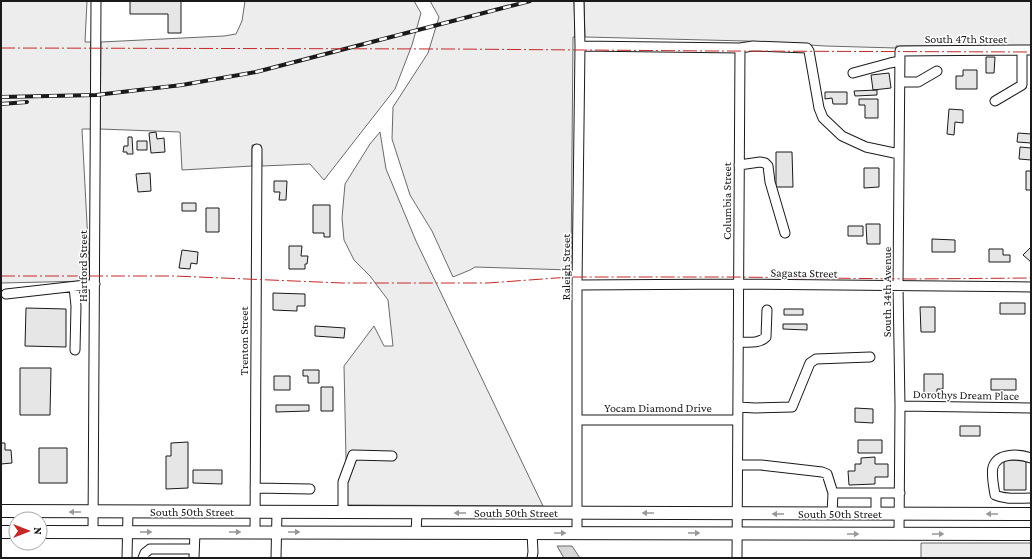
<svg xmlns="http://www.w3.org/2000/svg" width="1032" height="559" font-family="'Crimson Pro',serif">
<rect width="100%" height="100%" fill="#fff"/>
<path fill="#ededed" stroke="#6a6a6a" d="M 1,1 L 87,1 L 85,42 L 91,42 L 91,129 L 82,129 L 90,281 L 1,283 Z
M 245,1 L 414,1 L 421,13 L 412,45 L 395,89 L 324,180 L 310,164 L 262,166 L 261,145 L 252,145 L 252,166 L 182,170 L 180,132 L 100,129 L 101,42 L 224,36 L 236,34 L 242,21 Z
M 430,1 L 574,1 L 575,37 L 573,37 L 571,270 L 475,267 L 470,270 L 453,277 L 432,231 L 410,195 L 392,139 L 393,107 L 428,53 L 439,17 Z
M 584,1 L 1031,1 L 1031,46 L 896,46 L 896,48 L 825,46 L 746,41 L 585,37 Z
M 380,132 L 386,169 L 416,241 L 543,506 L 347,505 L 344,366 L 374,326 L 384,346 L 393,346 L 388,300 L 370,276 L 354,260 L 344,240 L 342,218 L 345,184 L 370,144 Z
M 921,543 L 1031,543 L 1031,558 L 921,558 Z"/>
<path fill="#d7d7d7" stroke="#6a6a6a" d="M 557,546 L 572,546 L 580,558 L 564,558 Z"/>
<path fill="#e6e6e6" stroke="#1a1a1a" d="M 130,1 L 181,1 L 181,33 L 168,33 L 168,14 L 130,14 Z
M 986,57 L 995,57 L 994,73 L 986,73 Z
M 963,70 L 977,70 L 977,89 L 956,89 L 956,76 L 963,76 Z
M 889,73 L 891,88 L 873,90 L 871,75 Z
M 877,90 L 877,95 L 855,96 L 854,91 Z
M 825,92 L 847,92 L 847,104 L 833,104 L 832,98 L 825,99 Z
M 859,99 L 878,99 L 878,118 L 865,118 L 865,105 L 859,105 Z
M 949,109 L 963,110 L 963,123 L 955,122 L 954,135 L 947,134 Z
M 156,132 L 157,139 L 164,138 L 165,152 L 151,153 L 149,133 Z
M 1018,133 L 1031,134 L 1031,143 L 1017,142 Z
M 128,137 L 132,137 L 133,154 L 127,154 L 127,152 L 123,152 L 124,146 L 128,146 Z
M 137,141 L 147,141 L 147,150 L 137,150 Z
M 1020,147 L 1031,148 L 1031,160 L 1019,159 Z
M 776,152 L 792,152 L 793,187 L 776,187 Z
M 864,168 L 879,168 L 879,187 L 864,188 Z
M 1026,171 L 1031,171 L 1031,190 L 1026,190 Z
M 150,173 L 151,191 L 138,192 L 136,174 Z
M 274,181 L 287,181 L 286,200 L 279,200 L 280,192 L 274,192 Z
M 182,203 L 196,203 L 196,211 L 182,211 Z
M 313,205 L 330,205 L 330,237 L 324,237 L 324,233 L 313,233 Z
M 206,208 L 219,208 L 219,232 L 206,232 Z
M 866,224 L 880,224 L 880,244 L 867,244 Z
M 848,226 L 863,226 L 863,236 L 848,236 Z
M 932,239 L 955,240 L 955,252 L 932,252 Z
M 289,246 L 302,246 L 301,256 L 308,256 L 307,264 L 305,264 L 305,269 L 289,269 Z
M 1031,247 L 1031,262 L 1023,255 Z
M 989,249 L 1003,249 L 1003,255 L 1010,255 L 1010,262 L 989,262 Z
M 182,250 L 198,252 L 197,264 L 191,263 L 190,269 L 179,268 Z
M 273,293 L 305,294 L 305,306 L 297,306 L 297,311 L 273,310 Z
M 1000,303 L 1025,303 L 1025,314 L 1000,314 Z
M 920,307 L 935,307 L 935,332 L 921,332 Z
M 26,308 L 66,309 L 66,347 L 25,346 Z
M 784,309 L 803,309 L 803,315 L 784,315 Z
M 783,324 L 807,324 L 807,330 L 783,329 Z
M 315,326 L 345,328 L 344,338 L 315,336 Z
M 20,368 L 51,368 L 50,415 L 20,415 Z
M 303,370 L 319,370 L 319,383 L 308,383 L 308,376 L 303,376 Z
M 924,374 L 943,374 L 943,389 L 937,389 L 937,396 L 924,396 Z
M 274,376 L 290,376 L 290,390 L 274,390 Z
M 991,379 L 1016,379 L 1016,390 L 991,390 Z
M 321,387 L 333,387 L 333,411 L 321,411 Z
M 276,405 L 309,405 L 309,411 L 276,412 Z
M 855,408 L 873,409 L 873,423 L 855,422 Z
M 960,426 L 980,426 L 980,436 L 960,436 Z
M 858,440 L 882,440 L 882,453 L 858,453 Z
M 188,442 L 188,488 L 166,489 L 166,456 L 171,456 L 171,443 Z
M 1,443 L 5,443 L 5,450 L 11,450 L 12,463 L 1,464 Z
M 39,448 L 67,448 L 67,483 L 39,483 Z
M 875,457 L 875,464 L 888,464 L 888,477 L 875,477 L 875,484 L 849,485 L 848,471 L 855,471 L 855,464 L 861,464 L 861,458 Z
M 1004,460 L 1026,460 L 1026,490 L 1004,490 Z
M 193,470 L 222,470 L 222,484 L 193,483 Z"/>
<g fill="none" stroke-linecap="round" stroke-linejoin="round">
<defs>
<path id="minor" d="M 580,46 L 740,48 L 737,558
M 740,48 L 753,46 L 807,48 L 809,51 L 819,108 L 823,118 L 842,136 L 866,147 L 899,154
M 853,73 L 890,63 L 900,61
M 900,82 L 918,82 L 937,71
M 995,101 L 1022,85 L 1022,50
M 739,165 L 760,162 L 765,163 L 768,166 L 770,182 L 785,233
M 577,285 L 739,284 L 1031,287
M 74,287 L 76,306 L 75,350
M 6,294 L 95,284
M 738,342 C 748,342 759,344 766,337 L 767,310
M 900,406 L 1031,408
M 738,407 L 755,408 L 792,407 L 810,363 L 816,359 L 870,357
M 578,420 L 737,420
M 1031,458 C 1019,454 998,452 993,467 C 991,474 994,488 995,495 C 1006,500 1019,498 1031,498
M 738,465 L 761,465 L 822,472 L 827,474 L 833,493 L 900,493
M 255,488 L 310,489
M 876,493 L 876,514
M 343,512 L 343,482 L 353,455 L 392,456
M 832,514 L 833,493
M 93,532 L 96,1
M 255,532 L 257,149
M 416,533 L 417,513
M 577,533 L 577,285 L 580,46 L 579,1
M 899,534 L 900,406 L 898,286 L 900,51 L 1031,50
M 127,558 L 128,512
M 143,558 L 145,553 L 150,549 L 194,549
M 194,558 L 195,532
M 276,558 L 277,512
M 532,558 L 533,552 L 532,533"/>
<path id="major" d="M 1,511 L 1031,514
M 1,532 L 16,532
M 40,532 L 1031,534"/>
</defs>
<use href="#minor" stroke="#1a1a1a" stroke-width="11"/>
<use href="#major" stroke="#1a1a1a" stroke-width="14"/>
<use href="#minor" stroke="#fff" stroke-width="9"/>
<use href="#major" stroke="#fff" stroke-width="12"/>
<defs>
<path id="rail" d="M 1,97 L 96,95 L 182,85 L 256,72 L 530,1
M 1,104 L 27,102"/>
</defs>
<use href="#rail" stroke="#1a1a1a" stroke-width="4"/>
<use href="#rail" stroke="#fff" stroke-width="2.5" stroke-dasharray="8" stroke-linecap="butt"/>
<path stroke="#c62828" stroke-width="1" stroke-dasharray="14 3 2 3" stroke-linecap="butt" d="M 1,48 L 450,49 L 716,51 L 1031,52
M 1,276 L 174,276 L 342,283 L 488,283 L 570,277 L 731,277 L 911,279 L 1031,278"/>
</g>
<defs><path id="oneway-solid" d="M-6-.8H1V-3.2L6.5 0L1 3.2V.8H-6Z"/></defs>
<g fill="#989898">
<use href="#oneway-solid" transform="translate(75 512) rotate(-180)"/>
<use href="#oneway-solid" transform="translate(460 513) rotate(-180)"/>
<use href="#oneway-solid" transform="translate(648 513) rotate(-180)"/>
<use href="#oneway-solid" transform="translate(778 514) rotate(-180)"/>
<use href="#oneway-solid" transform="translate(992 514) rotate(-180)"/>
<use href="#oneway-solid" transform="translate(146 532)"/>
<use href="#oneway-solid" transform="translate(235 532)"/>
<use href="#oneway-solid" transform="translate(294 532)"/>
<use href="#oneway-solid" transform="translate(560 533)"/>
<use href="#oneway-solid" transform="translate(694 533)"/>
<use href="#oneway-solid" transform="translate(853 534)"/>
<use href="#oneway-solid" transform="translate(938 534)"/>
</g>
<g text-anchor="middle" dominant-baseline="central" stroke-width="3" stroke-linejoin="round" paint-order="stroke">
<g font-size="12" fill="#1a1a1a" stroke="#fff">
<text x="966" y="39">South 47th Street</text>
<text transform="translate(727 201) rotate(-90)">Columbia Street</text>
<text transform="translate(83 266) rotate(-90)">Hartford Street</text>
<text transform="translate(566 267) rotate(-90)">Raleigh Street</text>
<text transform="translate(804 273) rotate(1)">Sagasta Street</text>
<text transform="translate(887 292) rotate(-90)">South 34th Avenue</text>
<text transform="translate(244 341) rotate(-90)">Trenton Street</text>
<text transform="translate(966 395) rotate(1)">Dorothys Dream Place</text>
<text x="658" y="408">Yocam Diamond Drive</text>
<text x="192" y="512">South 50th Street</text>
<text x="516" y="513">South 50th Street</text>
<text x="840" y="514">South 50th Street</text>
</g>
</g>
<rect width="1032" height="559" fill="none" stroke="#1a1a1a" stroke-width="4"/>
<g transform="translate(28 531) rotate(90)"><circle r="19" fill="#ffffff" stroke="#a3a3a3"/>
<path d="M0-3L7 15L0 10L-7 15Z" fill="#c62828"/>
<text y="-6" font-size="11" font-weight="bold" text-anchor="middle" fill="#1a1a1a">N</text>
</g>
</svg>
